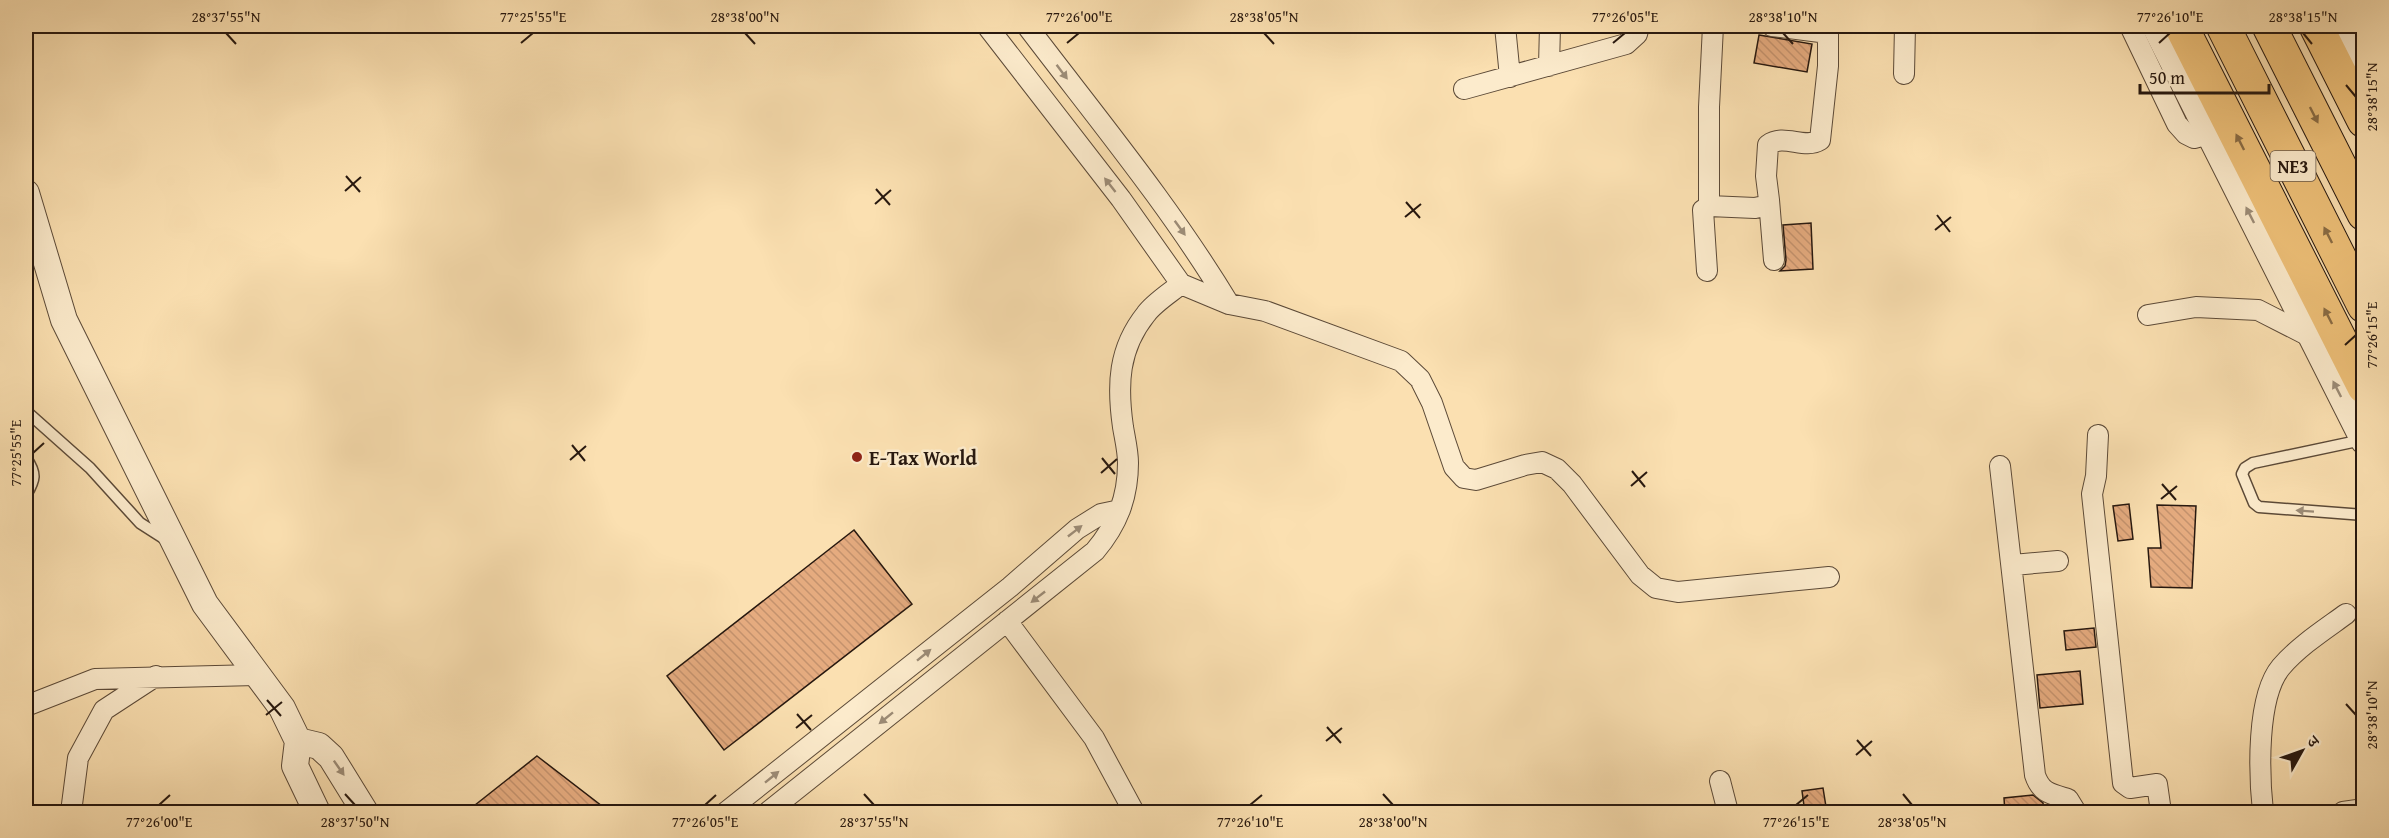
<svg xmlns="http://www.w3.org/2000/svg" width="2389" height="838" font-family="'Gentium Book Plus','Noto Serif Devanagari',serif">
<defs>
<pattern id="building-back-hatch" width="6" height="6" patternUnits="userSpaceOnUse" patternTransform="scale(1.5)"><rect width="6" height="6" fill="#e5ab7f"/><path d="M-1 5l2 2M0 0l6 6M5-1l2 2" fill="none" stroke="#c4926d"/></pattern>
</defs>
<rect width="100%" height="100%" fill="#fbe0b1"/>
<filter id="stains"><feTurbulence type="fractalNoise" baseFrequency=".00333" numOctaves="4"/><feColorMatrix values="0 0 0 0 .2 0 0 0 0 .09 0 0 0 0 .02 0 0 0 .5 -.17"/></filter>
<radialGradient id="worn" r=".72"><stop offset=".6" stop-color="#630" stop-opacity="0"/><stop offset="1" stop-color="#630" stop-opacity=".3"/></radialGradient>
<path fill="url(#building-back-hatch)" stroke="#27180f" stroke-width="1.5" d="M 1759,35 L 1812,44 L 1807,72 L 1754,63 Z
M 1811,223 L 1813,269 L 1780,271 L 1785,266 L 1786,260 L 1783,225 Z
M 2129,504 L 2133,539 L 2118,541 L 2113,506 Z
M 2157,505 L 2196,506 L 2192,588 L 2151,587 L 2148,548 L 2161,548 Z
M 854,530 L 912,604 L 724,750 L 667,676 Z
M 2094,628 L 2096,647 L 2066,650 L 2064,631 Z
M 2080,671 L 2083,704 L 2040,708 L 2037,675 Z
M 537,756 L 611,813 L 465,813 Z
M 1823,788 L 1827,813 L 1805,813 L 1802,791 Z
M 2033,795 L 2043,803 L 2044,813 L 2005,813 L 2004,798 Z"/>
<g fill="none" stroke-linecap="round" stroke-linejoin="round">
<defs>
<path id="service" d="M 26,411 L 90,468 L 140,523 L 165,539
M 2362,440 L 2253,463 L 2245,468 L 2242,474 L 2254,503 L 2259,507 L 2364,515
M 26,458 C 37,474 35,480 26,495"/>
<path id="minor" d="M 987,26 L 1121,199 L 1181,284 L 1229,304 L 1265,311 L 1401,361 L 1420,379 L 1432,403 L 1454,467 L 1464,478 L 1476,480 L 1525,465 L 1542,462 L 1557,469 L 1572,484 L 1640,575 L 1656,588 L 1678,592 L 1829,577
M 1027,26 C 1096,117 1170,206 1229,304
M 1505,26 L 1510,77
M 1772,26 L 1828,33
M 2130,26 L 2177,124 L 2186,134 L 2194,138 L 2209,134
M 1549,66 L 1550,26
M 1904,74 L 1905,26
M 1464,89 L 1626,44 L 1637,34 L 1639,26
M 1769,200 L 1774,260
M 1709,206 L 1709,107 L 1713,26
M 1707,271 L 1703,210 L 1709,206 L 1755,208 L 1764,206 L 1769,200 L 1766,176 L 1768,145 C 1784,133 1804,150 1820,140 L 1828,66 L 1828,26
M 2148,315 L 2196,307 L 2258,310 L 2311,337
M 2098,435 L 2096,476 L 2092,494 L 2123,783 L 2130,788 L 2157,784 L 2161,812
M 2000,466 L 2035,775 C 2041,793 2051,794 2068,799 L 2076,812
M 2013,565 L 2058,561
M 1007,621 L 1094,738 L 1134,812
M 26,706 L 95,679 L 257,675
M 1720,781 L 1728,812
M 71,812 L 78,758 L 104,710 L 156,676
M 726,812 L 1010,587 L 1077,529 L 1101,514 L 1120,510
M 768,812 L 1095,551 C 1117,525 1128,498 1128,463 C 1128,451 1125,439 1123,427 C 1117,385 1118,349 1146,314 C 1154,303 1170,293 1181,284
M 2263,812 C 2259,775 2256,697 2281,667 C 2299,646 2324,630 2346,614
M 2343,812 L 2364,809"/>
<path id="tertiary" d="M 2155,26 L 2364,441
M 2346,26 L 2364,61
M 26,193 L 64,320 L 205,604 L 282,708 L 298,741 L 295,766 L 317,812
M 298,741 L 319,746 L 331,757 L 365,812"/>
<path id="trunk" d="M 2181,26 L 2364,387
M 2316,26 L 2364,121"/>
<path id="motorway" d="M 2223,26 L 2364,306
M 2269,26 L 2364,214"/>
</defs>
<use href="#service" stroke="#5c4a38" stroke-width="13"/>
<use href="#minor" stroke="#5c4a38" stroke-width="22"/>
<use href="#tertiary" stroke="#5c4a38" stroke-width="28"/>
<use href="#trunk" stroke="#27180f" stroke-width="35"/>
<use href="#motorway" stroke="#27180f" stroke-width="35"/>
<use href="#service" stroke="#fcebcc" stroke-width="10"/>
<use href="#minor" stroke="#fcebcc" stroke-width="20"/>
<use href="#tertiary" stroke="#fcebcc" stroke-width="26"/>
<use href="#trunk" stroke="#eec078" stroke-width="33"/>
<use href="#motorway" stroke="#eec078" stroke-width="33"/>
</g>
<defs><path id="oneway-solid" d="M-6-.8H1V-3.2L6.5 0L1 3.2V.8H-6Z" transform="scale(1.5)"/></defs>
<g fill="#9c8c77">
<use href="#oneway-solid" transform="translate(1062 72) rotate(53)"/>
<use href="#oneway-solid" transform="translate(1110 185) rotate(-128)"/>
<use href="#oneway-solid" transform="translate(2250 215) rotate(-117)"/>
<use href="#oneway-solid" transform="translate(1180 228) rotate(54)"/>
<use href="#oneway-solid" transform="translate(2337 389) rotate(-117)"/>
<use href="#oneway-solid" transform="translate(2305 511) rotate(-176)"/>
<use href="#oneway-solid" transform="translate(1075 531) rotate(-38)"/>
<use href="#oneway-solid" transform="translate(1038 597) rotate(142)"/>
<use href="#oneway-solid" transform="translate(924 655) rotate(-39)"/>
<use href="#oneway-solid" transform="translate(886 718) rotate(141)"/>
<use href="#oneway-solid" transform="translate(339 768) rotate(55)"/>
<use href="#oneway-solid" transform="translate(772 777) rotate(-39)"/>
</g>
<g fill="#8a6c44">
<use href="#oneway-solid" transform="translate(2314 115) rotate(63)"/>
<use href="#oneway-solid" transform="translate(2240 142) rotate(-117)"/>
<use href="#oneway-solid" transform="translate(2328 235) rotate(-117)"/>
<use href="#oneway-solid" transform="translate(2328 316) rotate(-117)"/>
</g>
<path fill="none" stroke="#27180f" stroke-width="2" d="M 226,33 L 236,44M 745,33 L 755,44M 1264,33 L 1274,44M 1783,33 L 1793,44M 2303,33 L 2312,44M 521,43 L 533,33M 1067,43 L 1079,33M 1613,43 L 1625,33M 2159,43 L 2170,33M 2346,85 L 2356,97M 346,176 L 360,192M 876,189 L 890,205M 345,191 L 361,177M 1406,202 L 1420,218M 875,204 L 891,190M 1937,215 L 1950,232M 1405,217 L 1421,204M 1935,230 L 1951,217M 2345,345 L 2356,335M 572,445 L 585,461M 33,453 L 44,443M 1102,458 L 1115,474M 570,460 L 586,446M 1632,471 L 1645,487M 1101,473 L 1117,459M 2162,484 L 2176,500M 1631,486 L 1647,472M 2161,499 L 2177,486M 267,700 L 281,716M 2346,704 L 2356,715M 797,714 L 811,730M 266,715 L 282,702M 1327,727 L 1341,743M 796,728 L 812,715M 1857,740 L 1871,756M 1326,741 L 1342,728M 1856,755 L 1872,741M 345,794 L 355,805M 864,794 L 874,805M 1383,794 L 1393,805M 1903,794 L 1912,805M 159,805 L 170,795M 705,805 L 716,795M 1250,805 L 1262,795M 1796,805 L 1808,795"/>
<circle fill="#8f2418" stroke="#fcebcc" stroke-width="2" cx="857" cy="457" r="6"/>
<g text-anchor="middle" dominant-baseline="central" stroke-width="5" stroke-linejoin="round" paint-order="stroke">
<rect fill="#fcebcc" stroke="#675748" stroke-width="1.5" x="2270.5" y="151" width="45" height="30" rx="4.5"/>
<g font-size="18" font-weight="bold" fill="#27180f">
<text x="2293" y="166">NE3</text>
</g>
<g font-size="20" font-weight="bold" fill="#27180f" stroke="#fcebcc" text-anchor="start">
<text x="869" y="457">E-Tax World</text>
</g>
</g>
<rect width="2389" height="838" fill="none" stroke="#fbe0b1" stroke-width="66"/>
<g transform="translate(2302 751) rotate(50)" stroke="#fcebcc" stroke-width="4.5" paint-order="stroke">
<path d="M0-4.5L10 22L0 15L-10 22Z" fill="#27180f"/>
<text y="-9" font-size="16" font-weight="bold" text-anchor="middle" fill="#27180f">उ</text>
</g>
<path d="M2140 84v9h129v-9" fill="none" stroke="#27180f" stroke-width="3"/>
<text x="2149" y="84" font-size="18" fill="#27180f" stroke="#fcebcc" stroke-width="4.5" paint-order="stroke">50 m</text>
<rect x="33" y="33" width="2323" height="772" fill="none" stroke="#27180f" stroke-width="2"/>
<g font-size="15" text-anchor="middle" fill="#27180f">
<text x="226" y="22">28°37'55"N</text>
<text x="533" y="22">77°25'55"E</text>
<text x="745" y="22">28°38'00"N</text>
<text x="1079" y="22">77°26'00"E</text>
<text x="1264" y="22">28°38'05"N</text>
<text x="1625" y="22">77°26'05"E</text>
<text x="1783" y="22">28°38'10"N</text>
<text x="2170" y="22">77°26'10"E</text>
<text x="2303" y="22">28°38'15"N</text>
<text transform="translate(2372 97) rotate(-90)" y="5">28°38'15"N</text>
<text transform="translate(2372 335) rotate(-90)" y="5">77°26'15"E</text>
<text transform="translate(16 453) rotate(-90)" y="5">77°25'55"E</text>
<text transform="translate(2372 715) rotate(-90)" y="5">28°38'10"N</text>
<text x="159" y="827">77°26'00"E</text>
<text x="355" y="827">28°37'50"N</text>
<text x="705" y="827">77°26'05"E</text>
<text x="874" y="827">28°37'55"N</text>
<text x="1250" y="827">77°26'10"E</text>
<text x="1393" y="827">28°38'00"N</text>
<text x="1796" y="827">77°26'15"E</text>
<text x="1912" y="827">28°38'05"N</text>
</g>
<rect width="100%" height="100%" filter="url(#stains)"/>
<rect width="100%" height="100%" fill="url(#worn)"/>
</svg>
